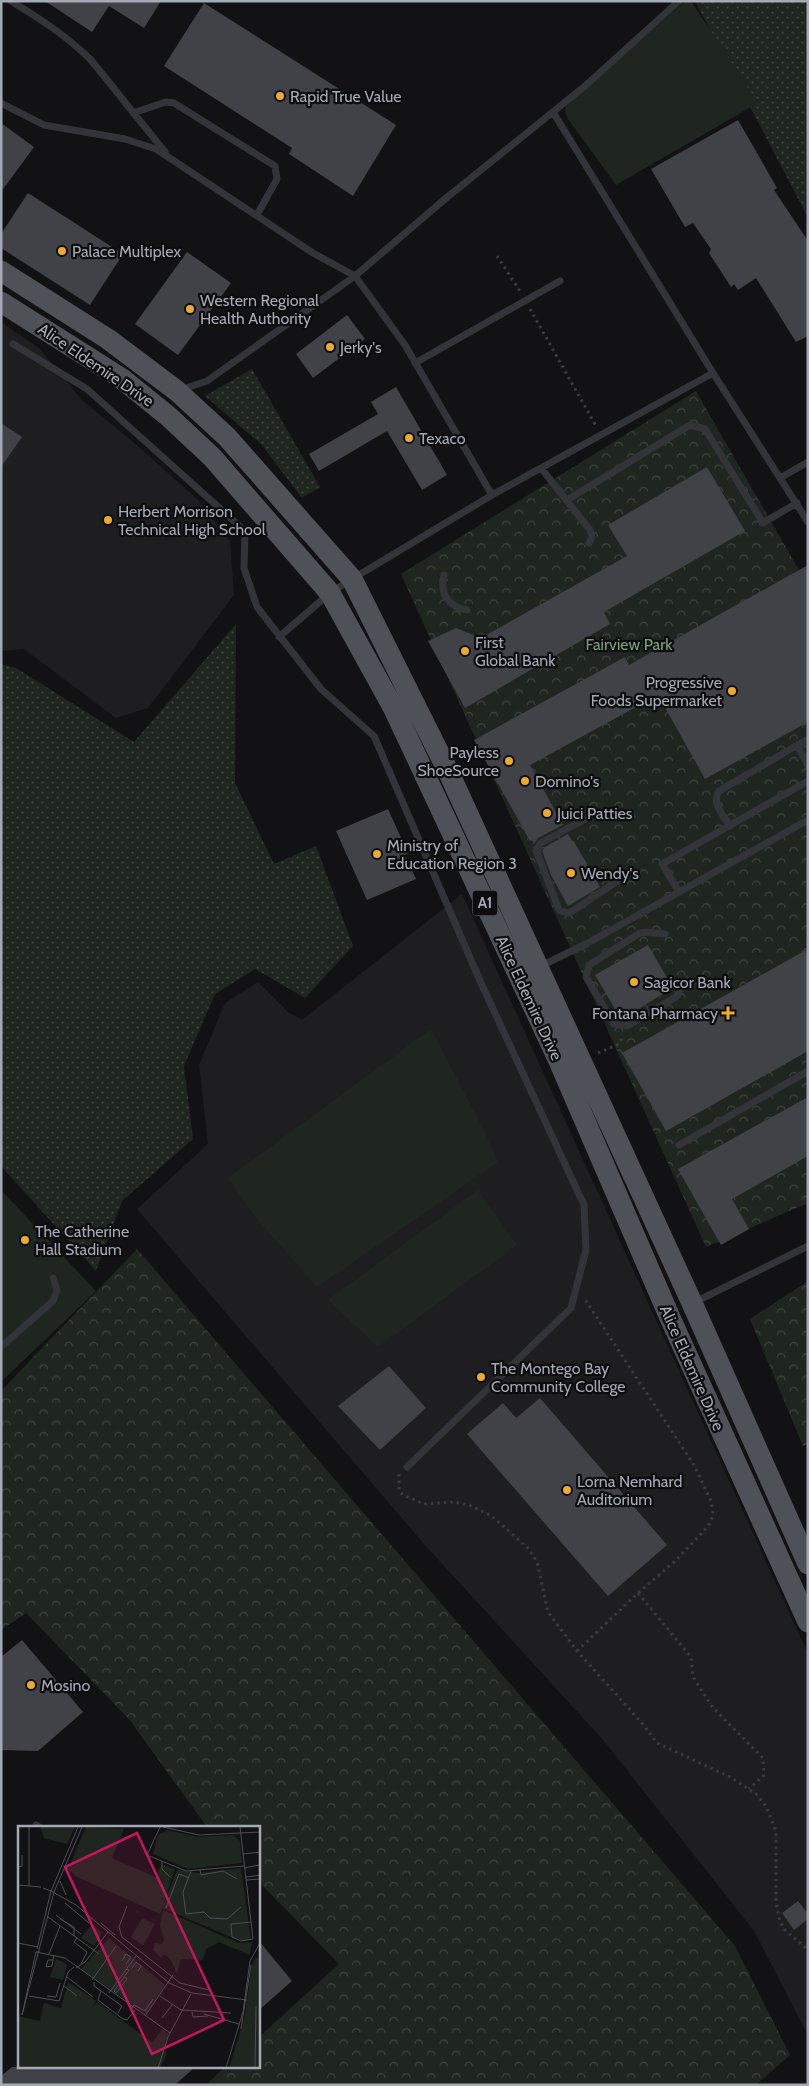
<svg xmlns="http://www.w3.org/2000/svg" width="809" height="2086" font-family="Cabin,sans-serif">
<defs>
<pattern id="grass-dots" width="8" height="8" patternUnits="userSpaceOnUse" patternTransform="scale(1.25)"><rect width="8" height="8" fill="#1f261f"/><path d="M2 2h.1M6 6h.1" fill="none" stroke="#3d433d" stroke-width="1.8" stroke-linecap="round"/></pattern>
<pattern id="forest-crowns" width="20" height="18" patternUnits="userSpaceOnUse" patternTransform="scale(1.25)"><rect width="20" height="18" fill="#1f261f"/><path d="M2 6a3 3 0 1 1 6 0M12 15a3 3 0 1 1 6 0" fill="none" stroke="#3d433d"/></pattern>
</defs>
<rect width="100%" height="100%" fill="#121214"/>
<path fill="#1e1e21" d="M 1,322 L 39,348 L 82,400 L 139,447 L 198,500 L 230,541 L 234,595 L 148,708 L 116,718 L 24,649 L 1,651 Z
M 462,894 L 808,1654 L 808,2035 L 754,1931 L 604,1741 L 424,1544 L 137,1209 L 208,1144 L 199,1065 L 225,1003 L 258,982 L 288,1012 L 302,1020 Z"/>
<path fill="url(#grass-dots)" d="M 695,1 L 808,1 L 808,216 L 806,214 Z
M 252,369 L 320,487 L 302,498 L 261,444 L 205,396 Z
M 236,624 L 235,783 L 274,864 L 316,846 L 353,946 L 305,998 L 255,969 L 215,994 L 184,1066 L 193,1139 L 122,1201 L 96,1271 L 1,1166 L 1,664 L 16,668 L 134,742 Z"/>
<path fill="url(#forest-crowns)" d="M 696,391 L 808,586 L 808,1203 L 706,1247 L 401,574 Z
M 137,1249 L 735,1946 L 790,2055 L 756,2085 L 206,2085 L 225,2067 L 259,2067 L 259,2037 L 339,1964 L 259,1882 L 259,1827 L 207,1827 L 129,1719 L 26,1613 L 1,1630 L 1,1391 Z
M 808,1281 L 808,1444 L 803,1446 L 750,1319 Z"/>
<path fill="#1f261f" d="M 685,1 L 691,1 L 758,103 L 616,185 L 568,119 L 565,111 L 566,106 Z
M 431,1029 L 485,1132 L 498,1162 L 317,1287 L 257,1219 L 228,1178 Z
M 1,1190 L 96,1291 L 1,1382 Z
M 478,1190 L 517,1245 L 378,1347 L 328,1300 Z"/>
<path fill="#414247" d="M 45,1 L 161,1 L 144,28 L 109,6 L 92,32 Z
M 204,3 L 396,125 L 353,196 L 289,154 L 292,148 L 164,66 Z
M 738,120 L 777,188 L 774,190 L 808,241 L 808,336 L 796,342 L 756,278 L 738,290 L 734,284 L 731,287 L 709,253 L 711,249 L 693,223 L 685,227 L 651,169 Z
M 1,123 L 34,147 L 1,192 Z
M 28,193 L 123,254 L 90,305 L 1,248 L 1,234 Z
M 187,252 L 231,283 L 178,355 L 135,324 Z
M 347,315 L 365,339 L 313,378 L 296,354 Z
M 396,387 L 447,475 L 422,490 L 387,431 L 319,471 L 309,454 L 378,414 L 371,402 Z
M 1,423 L 22,437 L 1,467 Z
M 707,467 L 745,531 L 604,612 L 610,624 L 465,708 L 428,641 L 456,628 L 481,638 L 627,556 L 608,525 Z
M 808,565 L 808,722 L 705,779 L 658,695 L 530,765 L 563,825 L 538,838 L 534,844 L 532,840 L 530,841 L 474,740 L 625,657 L 629,665 Z
M 388,809 L 408,853 L 405,855 L 416,879 L 367,900 L 336,831 Z
M 568,834 L 572,841 L 573,840 L 600,887 L 568,906 L 551,875 L 542,851 L 545,847 Z
M 648,945 L 673,988 L 621,1019 L 595,975 Z
M 808,949 L 808,1051 L 666,1131 L 622,1053 Z
M 808,1097 L 808,1156 L 732,1199 L 749,1229 L 721,1245 L 678,1169 Z
M 389,1366 L 426,1408 L 380,1450 L 338,1406 Z
M 540,1398 L 667,1545 L 608,1596 L 467,1434 L 503,1403 L 516,1418 Z
M 22,1640 L 83,1712 L 38,1751 L 1,1750 L 1,1657 Z
M 798,1901 L 808,1914 L 808,1919 L 794,1930 L 782,1913 Z
M 259,1941 L 292,1981 L 259,2010 Z
M 12,2067 L 195,2067 L 175,2085 L 1,2085 L 1,2076 Z"/>
<g fill="none" stroke-linecap="round" stroke-linejoin="round">
<path stroke="#393b40" stroke-width="3" stroke-dasharray="2.5 4" stroke-linecap="butt" d="M 497,256 L 520,291
M 530,309 L 596,426
M 598,1053 L 617,1045 L 623,1037
M 399,1474 L 399,1490 L 403,1495 L 424,1504 L 453,1502 L 469,1505 L 490,1515 L 503,1526 L 528,1548 L 537,1562 L 548,1612 L 577,1651 L 641,1722 L 657,1743 L 732,1778 L 756,1794 L 766,1806 L 776,1831 L 776,1902 L 780,1922 L 785,1930 L 808,1950
M 638,1593 L 691,1657 L 693,1677 L 713,1708 L 763,1758 L 764,1775 L 749,1789
M 577,1651 L 638,1593 L 674,1562 L 702,1533 L 711,1522 L 713,1513 L 711,1501 L 694,1465 L 584,1298"/>
<path stroke="#333439" stroke-width="7" d="M 11,1 C 40,19 67,36 91,60 L 165,152
M 1,103 L 44,125 L 125,139 L 156,149 L 313,253 L 355,276 L 405,345 L 492,495
M 553,112 L 713,373 L 808,522
M 133,113 L 166,102 L 174,103 L 275,166 L 277,179 L 257,215
M 13,344 L 87,389 L 245,531 L 244,568 L 257,607 L 321,689 L 374,736 L 481,983 L 584,1205 L 586,1250 L 571,1308 L 407,1467
M 415,363 L 560,281
M 180,390 L 207,381 L 355,276 L 445,199 L 585,86 L 679,1
M 541,468 L 590,530 L 592,537 L 589,543
M 780,478 L 808,462
M 567,500 L 690,425 L 705,429 L 763,523 L 797,503
M 444,575 C 439,594 449,607 467,610
M 279,637 L 330,593 L 352,579 L 492,495 L 713,373
M 797,745 L 808,765
M 585,819 L 541,843 L 536,850 L 559,910 L 567,913 L 571,912 L 625,876
M 730,826 C 723,815 711,803 719,791 L 808,739
M 679,892 L 662,864 L 808,781
M 665,934 L 646,932 L 640,933 L 589,965 L 586,977 L 614,1024 L 627,1026 L 676,997 L 687,980
M 541,966 L 588,943 L 808,820
M 679,1145 L 808,1071
M 695,1302 L 808,1246
M 1,1347 L 53,1301 L 57,1290 L 53,1278
M 36,1825 L 39,1827"/>
<path stroke="#4f5158" stroke-width="21" d="M 1,271 L 108,339 L 177,391 L 227,437 L 352,579 L 449,773 L 692,1303 L 808,1564
M 1,302 L 121,378 L 168,416 L 212,457 L 330,593 L 394,709 L 559,1061 L 671,1320 L 808,1622"/>
</g>
<g fill="#edaa31" stroke="#0d0d0f" stroke-width="2">
<circle cx="280" cy="96" r="5"/>
<circle cx="62" cy="251" r="5"/>
<circle cx="190" cy="309" r="5"/>
<circle cx="330" cy="347" r="5"/>
<circle cx="409" cy="438" r="5"/>
<circle cx="108" cy="520" r="5"/>
<circle cx="465" cy="651" r="5"/>
<circle cx="732" cy="691" r="5"/>
<circle cx="509" cy="761" r="5"/>
<circle cx="525" cy="781" r="5"/>
<circle cx="547" cy="813" r="5"/>
<circle cx="377" cy="854" r="5"/>
<circle cx="571" cy="873" r="5"/>
<circle cx="634" cy="982" r="5"/>
<path d="M725.5 1005.5h5v5h5v5h-5v5h-5v-5h-5v-5h5z"/>
<circle cx="25" cy="1240" r="5"/>
<circle cx="481" cy="1377" r="5"/>
<circle cx="567" cy="1490" r="5"/>
<circle cx="31" cy="1685" r="5"/>
</g>
<g text-anchor="middle" dominant-baseline="central" stroke-width="4.5" stroke-linejoin="round" paint-order="stroke">
<rect fill="#0d0d0f" stroke="#777a82" stroke-width="1" x="472.5" y="890.5" width="25" height="25" rx="4"/>
<g font-size="15" font-weight="bold" fill="#a4a9b4">
<text x="485" y="903">A1</text>
</g>
<g font-size="16" fill="#a4a9b4" stroke="#0d0d0f" text-anchor="start">
<text x="290" y="96">Rapid True Value</text>
<text x="72" y="251">Palace Multiplex</text>
<text x="200" y="300">Western Regional<tspan x="200" dy="18">Health Authority</tspan></text>
<text x="340" y="347">Jerky's</text>
<text x="419" y="438">Texaco</text>
<text x="118" y="511">Herbert Morrison<tspan x="118" dy="18">Technical High School</tspan></text>
<text x="475" y="642">First<tspan x="475" dy="18">Global Bank</tspan></text>
<text x="722" y="682" text-anchor="end">Progressive<tspan x="722" dy="18">Foods Supermarket</tspan></text>
<text x="499" y="752" text-anchor="end">Payless<tspan x="499" dy="18">ShoeSource</tspan></text>
<text x="535" y="781">Domino's</text>
<text x="557" y="813">Juici Patties</text>
<text x="387" y="845">Ministry of<tspan x="387" dy="18">Education Region 3</tspan></text>
<text x="581" y="873">Wendy's</text>
<text x="644" y="982">Sagicor Bank</text>
<text x="718" y="1013" text-anchor="end">Fontana Pharmacy</text>
<text x="35" y="1231">The Catherine<tspan x="35" dy="18">Hall Stadium</tspan></text>
<text x="491" y="1368">The Montego Bay<tspan x="491" dy="18">Community College</tspan></text>
<text x="577" y="1481">Lorna Nemhard<tspan x="577" dy="18">Auditorium</tspan></text>
<text x="41" y="1685">Mosino</text>
</g>
<g font-size="16" fill="#a4a9b4" stroke="#0d0d0f">
<text transform="translate(96 365) rotate(34)">Alice Eldemire Drive</text>
<text transform="translate(529 998) rotate(65)">Alice Eldemire Drive</text>
<text transform="translate(692 1368) rotate(66)">Alice Eldemire Drive</text>
</g>
<g font-size="16" fill="#7b9f7d" stroke="#0d0d0f">
<text x="629" y="644">Fairview Park</text>
</g>
</g>
<g transform="translate(18 1826)">
<rect width="242" height="242" fill="#121214"/>
<path d="M 150,4 L 179,11 L 215,9 L 222,15 L 224,37 L 170,43 L 135,28 L 140,9 ZM 145,84 L 221,117 L 234,116 L 232,129 L 201,116 L 188,123 L 185,134 L 163,133 L 159,148 L 153,134 L 146,128 L 143,132 L 135,124 L 137,117 L 143,118 L 146,114 L 142,100 ZM 50,156 L 78,175 L 74,182 L 79,176 L 149,227 L 142,242 L 0,242 L 0,190 L 22,195 L 26,177 L 43,182 Z" fill="#1f261f"/>
<path d="M 22,1 L 57,1 L 49,18 L 26,12 ZM 68,1 L 106,3 L 94,32 L 137,51 L 144,38 L 157,43 L 142,88 L 59,51 L 50,43 ZM 74,98 L 84,107 L 76,120 L 63,112 ZM 91,112 L 147,159 L 128,188 L 63,143 ZM 38,133 L 49,138 L 45,154 L 32,151 Z" fill="#1f261f"/>
<path d="M 238,131 L 243,134 L 242,242 L 211,242 L 227,190 L 234,138 Z" fill="#1f261f"/>
<path d="M 223,42 L 233,114 L 223,115 L 144,82 L 159,44 L 180,47 ZM 124,92 L 137,98 L 125,120 L 113,111 ZM 144,203 L 151,208 L 145,223 L 134,217 Z" fill="#1f261f"/>
<path fill="none" stroke="#4c4e54" stroke-width="1" d="M 11,1 L 11,59M 60,1 L 33,65 L 58,79 L 151,157 L 174,167 L 229,174M 142,1 L 129,29 L 168,45 L 226,40M 145,1 L 181,9 L 243,6M 222,1 L 235,113 L 223,115 L 214,111 L 213,98 L 233,96M 225,28 L 243,26M 144,35 L 144,43 L 152,51M 0,41 L 4,40 L 4,29M 226,42 L 241,39M 182,44 L 183,49 L 205,45 L 219,53M 173,45 L 165,66 L 168,88 L 186,86 L 192,92 L 209,93 L 223,81M 228,51 L 243,49M 228,54 L 243,53M 42,55 L 48,69M 0,59 L 23,61M 36,66 L 64,1M 47,77 L 71,97M 109,80 L 101,101 L 104,111 L 162,157 L 191,164M 148,82 L 161,48 L 171,52M 38,89 L 63,108M 30,91 L 81,128M 42,93 L 56,101 L 56,110M 83,97 L 97,109M 59,112 L 56,116 L 69,126 L 63,138M 0,117 L 20,121M 19,123 L 33,65 L 25,62M 18,126 L 4,189 L 36,66M 22,126 L 18,126 L 47,132 L 152,207M 31,128 L 42,100M 35,134 L 30,134 L 28,141 L 34,140 L 35,134 L 36,129M 104,135 L 108,128 L 113,131 L 108,138M 58,142 L 67,136 L 90,106M 114,142 L 118,136 L 123,140 L 120,145M 49,151 L 75,171M 107,151 L 109,153 L 98,167 L 96,165 L 111,144 L 108,143M 74,154 L 98,120M 76,156 L 76,160 L 104,180 L 100,187M 46,160 L 59,170M 83,165 L 80,174 L 105,193 L 109,194 L 117,184M 91,167 L 118,130M 11,170 L 41,175 L 50,146 L 56,141M 29,170 L 38,171 L 42,157M 142,170 L 163,184 L 213,187M 114,182 L 116,179 L 127,185 L 135,173M 174,186 L 175,191 L 190,190M 186,188 L 221,198M 127,190 L 155,149M 144,192 L 154,179M 223,203 L 233,139M 140,242 L 150,211 L 173,168M 208,242 L 225,186 L 232,135 L 243,115M 237,242 L 238,180"/>
<path fill="#c2185b" fill-opacity="0.15" stroke="#c2185b" stroke-width="2.5" d="M 119,7 L 206,194 L 134,228 L 47,41 Z"/>
<rect width="242" height="242" fill="none" stroke="#a4a9b4" stroke-width="2.5"/>
</g>
<rect width="809" height="2086" fill="none" stroke="#a4a9b4" stroke-width="5"/>
</svg>
